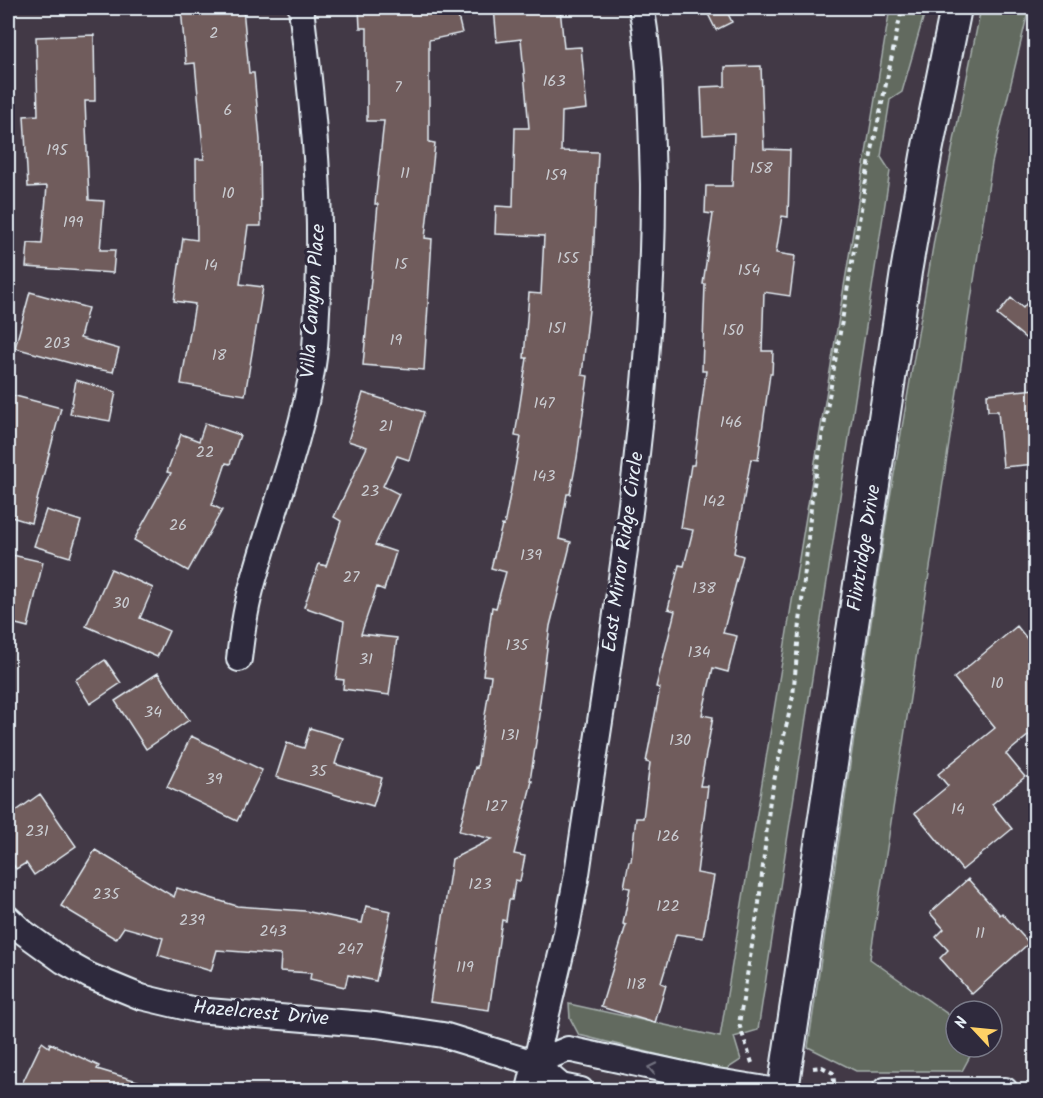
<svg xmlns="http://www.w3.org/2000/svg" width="1043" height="1098" font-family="Kalam,sans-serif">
<rect width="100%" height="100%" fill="#423946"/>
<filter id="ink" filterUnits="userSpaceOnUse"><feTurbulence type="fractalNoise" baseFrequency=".0167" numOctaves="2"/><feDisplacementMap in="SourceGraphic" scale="12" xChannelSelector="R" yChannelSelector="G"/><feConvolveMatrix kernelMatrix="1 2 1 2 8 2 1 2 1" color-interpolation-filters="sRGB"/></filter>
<g filter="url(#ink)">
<path fill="#626b5f" stroke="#a5aeac" stroke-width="1.5" d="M 890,8 L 926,8 L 902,92 L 890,100 L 881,157 L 890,171 L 758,1030 L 734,1037 L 741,1060 L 724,1071 L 579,1035 L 570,1018 L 569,1004 L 720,1037 Z
M 981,8 L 1029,8 L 992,163 L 870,959 L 956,1020 L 956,1047 L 975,1047 L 962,1071 L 856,1071 L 808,1047 L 888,509 L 936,229 Z"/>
<path fill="#6f5c5c" stroke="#e8f1f8" stroke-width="1.5" d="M 181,8 L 243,8 L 249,73 L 254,73 L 260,140 L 261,226 L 248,226 L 240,284 L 263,287 L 245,395 L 181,384 L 195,304 L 174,301 L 183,238 L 197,240 L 196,159 L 204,159 L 195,63 L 186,64 Z
M 359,8 L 410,8 L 410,13 L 430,8 L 456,8 L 462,33 L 429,40 L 429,142 L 435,143 L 425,238 L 432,239 L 424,370 L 363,365 L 378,204 L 375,204 L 384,121 L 367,121 L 367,28 L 360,28 Z
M 494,8 L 560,8 L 564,48 L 581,47 L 587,109 L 562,112 L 561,151 L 598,152 L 592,282 L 582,375 L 588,376 L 577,458 L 570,494 L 567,494 L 559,539 L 571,542 L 550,626 L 539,709 L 541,709 L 530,781 L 532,781 L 514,854 L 525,856 L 520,881 L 515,880 L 512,900 L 509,900 L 506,921 L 502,920 L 489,1010 L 430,1002 L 452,859 L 492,839 L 459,831 L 475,767 L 477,768 L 491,676 L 483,675 L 492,607 L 496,608 L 506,572 L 491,568 L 502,525 L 504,526 L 521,437 L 515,436 L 527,358 L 524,358 L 529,293 L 541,294 L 544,236 L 495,234 L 496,206 L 513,207 L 515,128 L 529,128 L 521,39 L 497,42 Z
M 705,8 L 725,8 L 732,22 L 716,30 Z
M 94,35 L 95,101 L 85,101 L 89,200 L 104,201 L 100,250 L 115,250 L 113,273 L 26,267 L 28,243 L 42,244 L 47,186 L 28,187 L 24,116 L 38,115 L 36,37 Z
M 761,66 L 764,149 L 790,150 L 788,217 L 782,216 L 776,253 L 795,256 L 790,296 L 764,292 L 762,351 L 773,351 L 772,374 L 770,374 L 758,460 L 751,459 L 734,553 L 743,556 L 723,633 L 737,636 L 728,672 L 713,668 L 702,715 L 713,717 L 700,786 L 708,786 L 697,873 L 714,876 L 703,938 L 676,934 L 661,983 L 666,985 L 655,1023 L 601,1007 L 626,925 L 623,924 L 630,888 L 624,887 L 629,861 L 631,861 L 636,818 L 643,818 L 650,763 L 646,762 L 660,688 L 656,687 L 675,611 L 668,609 L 679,565 L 684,566 L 693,530 L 681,528 L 691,465 L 694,465 L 706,371 L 702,371 L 705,284 L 703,284 L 713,214 L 705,213 L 706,186 L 732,186 L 734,133 L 703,135 L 701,87 L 725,86 L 725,67 Z
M 30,292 L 88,308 L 80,338 L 119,349 L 113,372 L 85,367 L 15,348 Z
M 1035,292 L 1035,346 L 997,315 L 1011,298 L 1023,308 Z
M 76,380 L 116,392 L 110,421 L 70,414 Z
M 1035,389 L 1035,464 L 1003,467 L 998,411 L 988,411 L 987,394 Z
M 363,393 L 424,412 L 409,460 L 397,456 L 383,486 L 399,494 L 375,545 L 396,552 L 384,590 L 377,587 L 361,634 L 397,638 L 389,695 L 343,689 L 344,680 L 336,679 L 344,621 L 304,607 L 319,564 L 326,566 L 341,521 L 334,517 L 367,447 L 348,441 Z
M 8,394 L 61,408 L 31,523 L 8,516 Z
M 205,423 L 240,435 L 230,464 L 226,463 L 212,505 L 222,510 L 188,571 L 134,540 L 171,473 L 167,472 L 181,434 L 199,441 Z
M 46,510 L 81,521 L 70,557 L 34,546 Z
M 8,554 L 43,562 L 28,627 L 8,622 Z
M 111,569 L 153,588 L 140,618 L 169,631 L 157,657 L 86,626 Z
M 1017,626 L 1035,649 L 1035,730 L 1006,754 L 1025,777 L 992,804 L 1012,829 L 962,870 L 915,813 L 948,786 L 938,774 L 995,728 L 954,678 Z
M 105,660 L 121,683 L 90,704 L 75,680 Z
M 158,673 L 189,720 L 146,749 L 115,701 Z
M 310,728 L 343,738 L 335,764 L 382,778 L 373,806 L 276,777 L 287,743 L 304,748 Z
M 191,736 L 262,770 L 237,821 L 167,787 Z
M 40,794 L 76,846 L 34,875 L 26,863 L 16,869 L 8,857 L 8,817 Z
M 95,850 L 174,897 L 177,888 L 237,906 L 305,911 L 362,923 L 366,906 L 391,911 L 376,981 L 348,975 L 345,987 L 310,979 L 311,973 L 280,971 L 281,955 L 217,950 L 211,971 L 158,955 L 163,938 L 124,927 L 116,939 L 61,906 Z
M 968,879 L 1000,915 L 1002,913 L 1029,943 L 972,994 L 940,958 L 948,950 L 936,937 L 944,929 L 930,913 Z
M 42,1042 L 49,1047 L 50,1043 L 99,1066 L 97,1069 L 154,1086 L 153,1090 L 19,1090 Z"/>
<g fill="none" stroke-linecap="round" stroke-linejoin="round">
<defs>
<path id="minor" d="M 239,659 C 242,632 246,605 254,579 C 274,508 302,438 313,365 C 316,347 316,328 317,311 C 324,209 313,108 301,8
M 8,918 L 23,932 L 63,961 L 90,976 L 141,997 L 196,1010 L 376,1025 L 443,1035 L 534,1063 L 561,1086 L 581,1090
M 534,1063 L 568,1049 L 711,1080 L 771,1090
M 529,1090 L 566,933 L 577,874 C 610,645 654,416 653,184 C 652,146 651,108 649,71 C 647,49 646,28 641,8
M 885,1090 L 1005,1090"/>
<path id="tertiary" d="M 783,1090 L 906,272 L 926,156 L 956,8"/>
</defs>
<use href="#minor" stroke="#e8f1f8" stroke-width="28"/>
<use href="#tertiary" stroke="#e8f1f8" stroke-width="34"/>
<path stroke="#e8f1f8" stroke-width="4" stroke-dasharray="4.5 4.5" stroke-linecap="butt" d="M 752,1063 L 739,1024 L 759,903 L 770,799 L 793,696 L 812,497 L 867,174 L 902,8
M 813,1068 L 822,1067 L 833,1073 L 835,1090"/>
<use href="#minor" stroke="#2f2a3d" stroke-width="24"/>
<use href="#tertiary" stroke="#2f2a3d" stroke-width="30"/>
</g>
<defs><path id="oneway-chevron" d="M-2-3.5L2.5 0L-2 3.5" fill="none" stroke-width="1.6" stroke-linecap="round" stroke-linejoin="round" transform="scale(1.5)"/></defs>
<use stroke="#70707e" href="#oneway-chevron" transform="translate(652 1068) rotate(-168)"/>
</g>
<g text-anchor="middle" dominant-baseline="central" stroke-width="6" stroke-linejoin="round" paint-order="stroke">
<g font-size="16" fill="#caccd1">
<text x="214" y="33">2</text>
<text x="554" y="81">163</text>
<text x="398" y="87">7</text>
<text x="228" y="110">6</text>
<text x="57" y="150">195</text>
<text x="761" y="168">158</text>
<text x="405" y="173">11</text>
<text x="556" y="175">159</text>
<text x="228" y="193">10</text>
<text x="73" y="222">199</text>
<text x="568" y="258">155</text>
<text x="401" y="264">15</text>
<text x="211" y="265">14</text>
<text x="749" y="270">154</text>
<text x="557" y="328">151</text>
<text x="733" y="330">150</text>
<text x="396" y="340">19</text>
<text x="57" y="343">203</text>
<text x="219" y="355">18</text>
<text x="544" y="403">147</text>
<text x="731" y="422">146</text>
<text x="386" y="426">21</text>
<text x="205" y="452">22</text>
<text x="544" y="476">143</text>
<text x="370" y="491">23</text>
<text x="714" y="501">142</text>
<text x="178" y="525">26</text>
<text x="531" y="555">139</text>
<text x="351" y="577">27</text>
<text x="704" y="588">138</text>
<text x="121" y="603">30</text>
<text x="517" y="645">135</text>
<text x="699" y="652">134</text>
<text x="366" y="659">31</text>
<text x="997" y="683">10</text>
<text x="153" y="712">34</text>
<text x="510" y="735">131</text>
<text x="680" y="740">130</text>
<text x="318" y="771">35</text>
<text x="214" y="779">39</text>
<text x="496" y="806">127</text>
<text x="958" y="809">14</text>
<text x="37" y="831">231</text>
<text x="668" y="836">126</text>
<text x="480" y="884">123</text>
<text x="106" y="894">235</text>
<text x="668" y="906">122</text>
<text x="192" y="920">239</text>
<text x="273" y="931">243</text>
<text x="980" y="933">11</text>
<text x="350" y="949">247</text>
<text x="465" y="967">119</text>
<text x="636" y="984">118</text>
</g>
<g font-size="20" fill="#e8f1f8" stroke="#2f2a3d">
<text transform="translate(314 301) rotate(-86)">Villa Canyon Place</text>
<text transform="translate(865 548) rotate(-81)">Flintridge Drive</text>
<text transform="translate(624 552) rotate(-82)">East Mirror Ridge Circle</text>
<text transform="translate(261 1014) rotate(5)">Hazelcrest Drive</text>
</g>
</g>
<rect width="1043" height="1098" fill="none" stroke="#2f2a3d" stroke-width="30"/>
<rect x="15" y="15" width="1013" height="1068" fill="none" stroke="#e8f1f8" stroke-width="2" filter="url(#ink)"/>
<g transform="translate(974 1029) rotate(296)"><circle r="28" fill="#2f2a3d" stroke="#797a88" stroke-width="1.5"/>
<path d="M0-4.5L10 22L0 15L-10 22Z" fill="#ffd166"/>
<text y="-9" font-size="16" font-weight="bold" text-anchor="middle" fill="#e8f1f8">N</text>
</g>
</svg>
